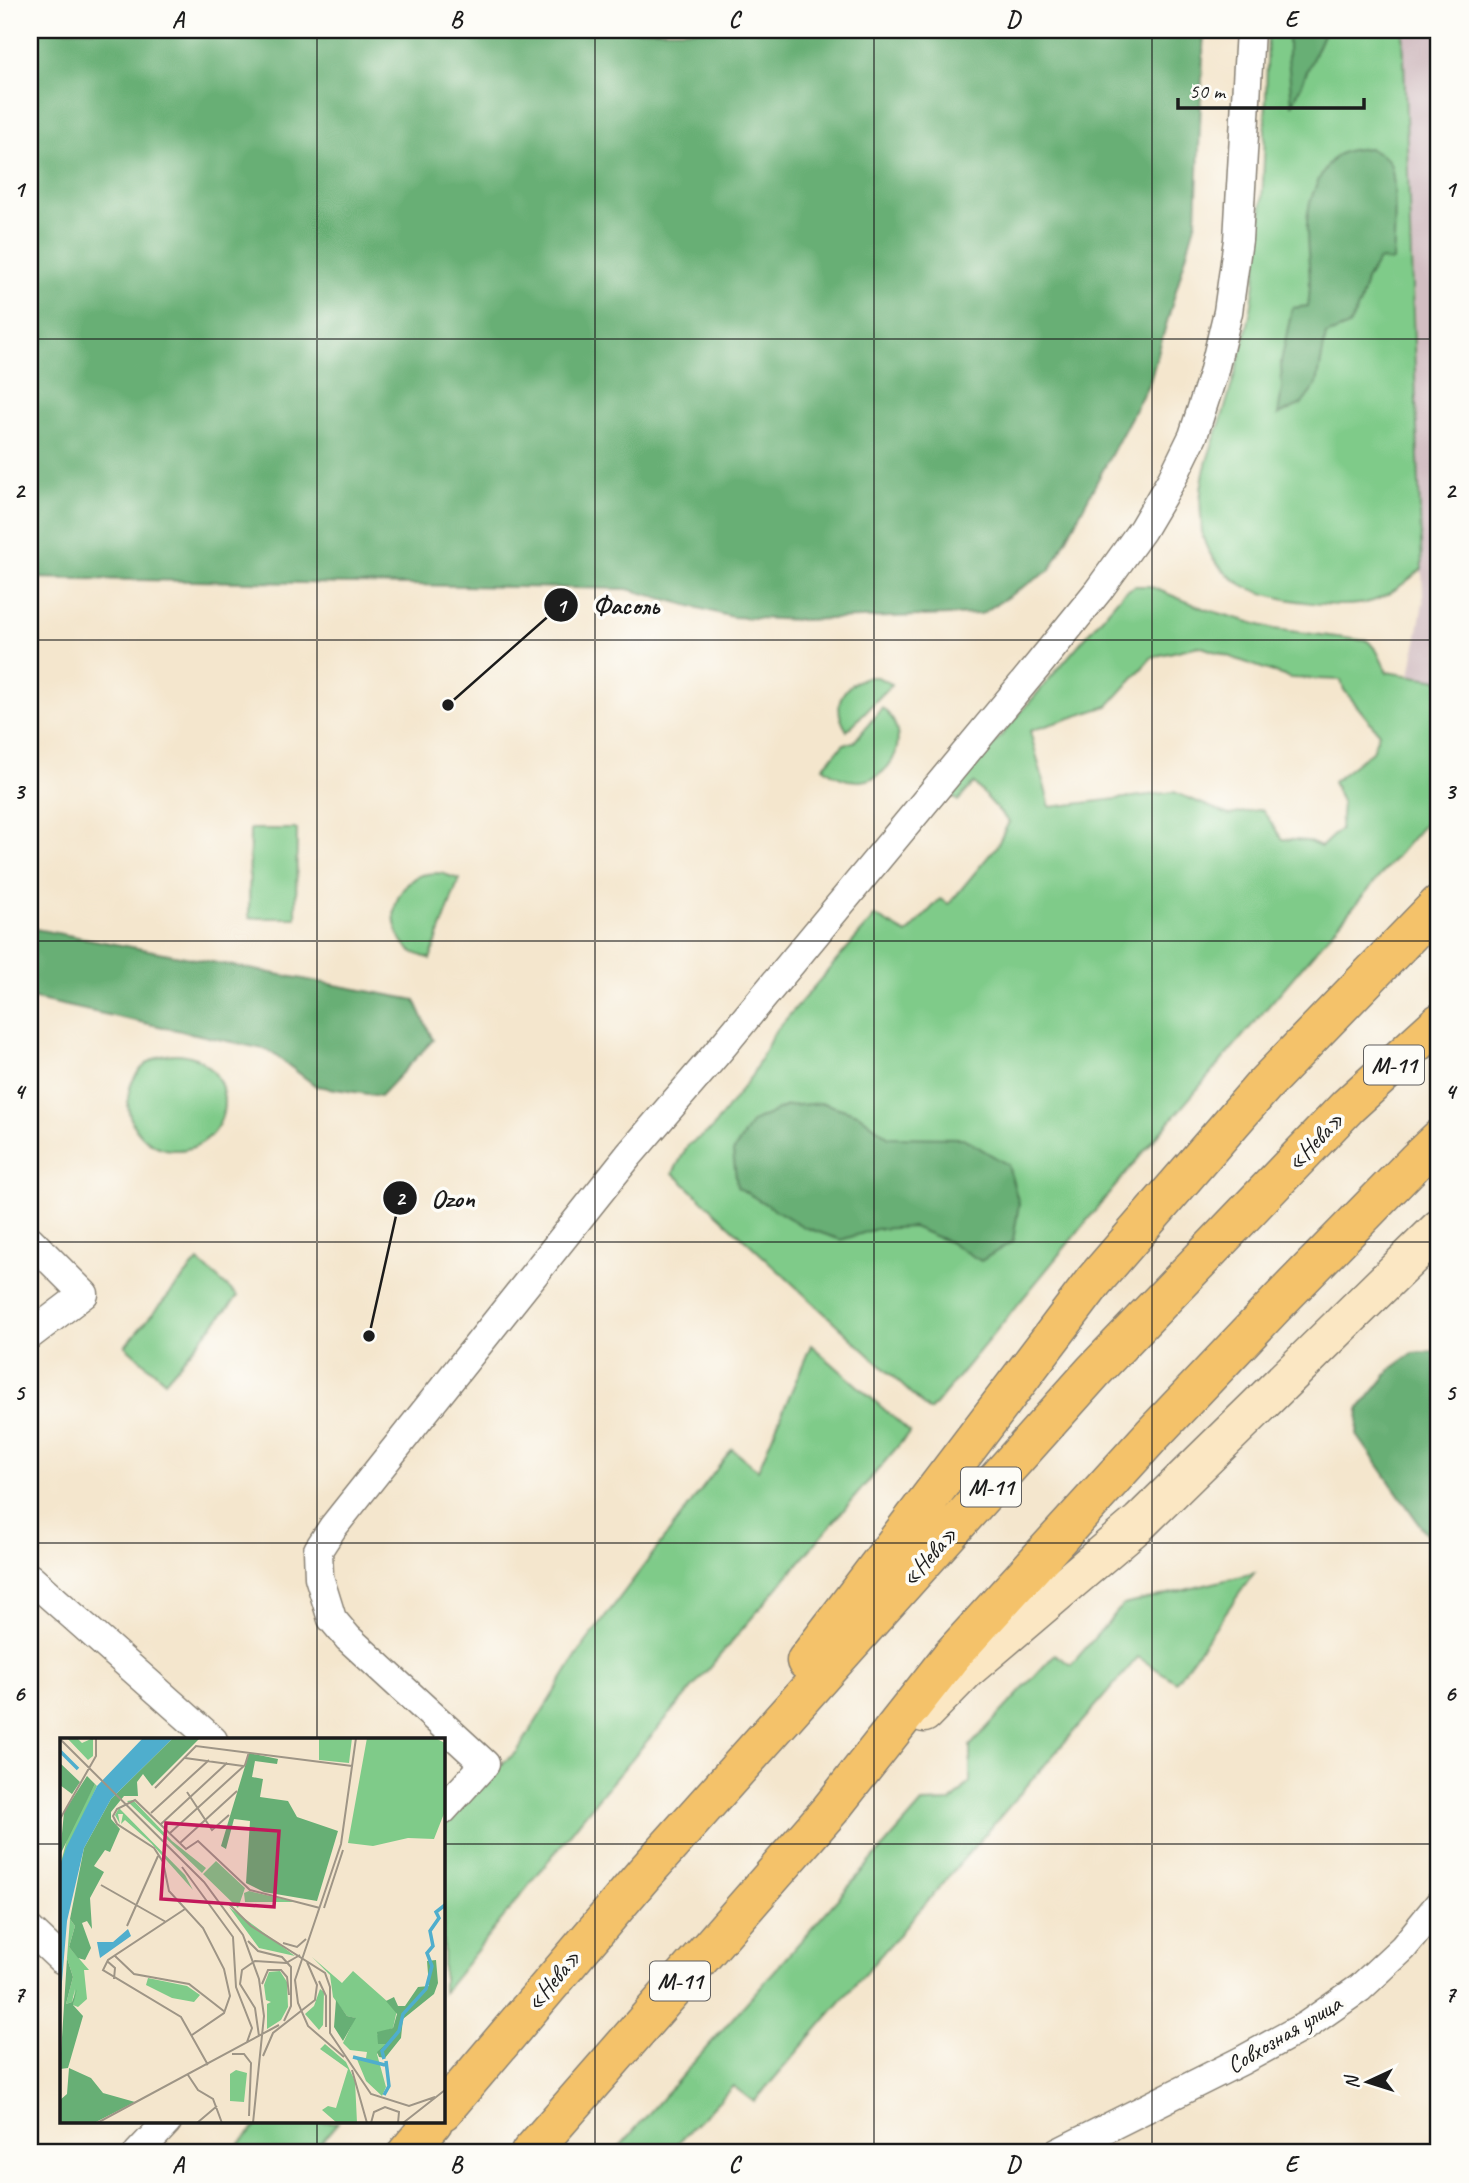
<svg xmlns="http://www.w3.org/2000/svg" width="1469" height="2183" font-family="Caveat,sans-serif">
<rect width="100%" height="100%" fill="#fdfcf7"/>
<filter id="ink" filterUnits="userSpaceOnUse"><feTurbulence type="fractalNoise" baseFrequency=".0143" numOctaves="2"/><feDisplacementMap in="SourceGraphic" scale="14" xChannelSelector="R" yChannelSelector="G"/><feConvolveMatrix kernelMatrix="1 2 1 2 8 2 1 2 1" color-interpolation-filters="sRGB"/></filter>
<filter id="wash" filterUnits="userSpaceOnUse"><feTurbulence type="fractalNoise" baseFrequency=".00686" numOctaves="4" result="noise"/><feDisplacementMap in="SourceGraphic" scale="28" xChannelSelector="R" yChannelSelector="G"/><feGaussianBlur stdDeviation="1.57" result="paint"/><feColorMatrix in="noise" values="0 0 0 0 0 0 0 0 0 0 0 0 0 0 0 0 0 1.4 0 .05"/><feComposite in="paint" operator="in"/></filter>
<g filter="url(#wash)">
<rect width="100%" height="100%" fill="#f4e6cd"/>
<path fill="#d2bec2" d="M 1403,30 L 1439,30 L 1439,680 L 1410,676 L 1423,602 L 1414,299 Z"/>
<path fill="#7fcb89" stroke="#4e7452" stroke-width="2" fill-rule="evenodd" d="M 1268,30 L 1403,30 L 1422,569 C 1407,581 1391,595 1373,601 C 1343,611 1270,600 1243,585 C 1225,575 1208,557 1203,537 C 1201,531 1202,523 1201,516 C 1197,475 1213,446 1225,408 C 1236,370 1249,330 1254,290 C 1265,204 1265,116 1268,30 Z
M 1135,586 L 1149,586 L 1205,609 L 1274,629 L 1368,641 L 1377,651 L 1387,672 L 1439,680 L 1439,807 L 1146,1149 L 930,1411 L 673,1173 L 688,1145 L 711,1130 L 752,1075 L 774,1033 L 875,916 L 907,934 L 940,899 L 949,904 L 997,846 L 1009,822 L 974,783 L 958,801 L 950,795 L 1123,593 ZM 1199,646 L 1290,678 L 1341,680 L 1344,690 L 1379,733 L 1372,751 L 1333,782 L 1342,802 L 1340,829 L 1321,847 L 1307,841 L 1282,839 L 1262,809 L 1229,815 L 1174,792 L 1050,807 L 1030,731 L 1108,706 L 1152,657 Z
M 866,677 L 877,677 L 892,684 L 847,731 C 832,707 839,687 866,677 Z
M 882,708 C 923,741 877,811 823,767 L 844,744 L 854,742 Z
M 250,829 L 297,829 L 296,918 L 249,918 Z
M 441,873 L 459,879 L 430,959 C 424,956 416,955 410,950 C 386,928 390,891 419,876 C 426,873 434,873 441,873 Z
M128 1102a48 48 0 1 1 96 0a48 48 0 1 1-96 0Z
M 198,1261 L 238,1296 L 165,1381 L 125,1346 Z
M 811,1345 L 910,1432 L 601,1795 L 443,1993 L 443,1827 L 487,1775 L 517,1752 L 581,1649 L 732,1449 L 758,1470 Z
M 1254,1573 L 1176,1682 L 1138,1657 L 754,2102 L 733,2086 L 668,2153 L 614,2153 L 922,1803 L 951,1802 L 970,1782 L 970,1746 L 1055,1654 L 1071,1665 L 1123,1605 Z
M 260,2122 L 338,2122 L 312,2153 L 231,2153 Z"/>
<path fill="#67af75" stroke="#426648" stroke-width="2" d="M 30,30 L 1204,30 L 1196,221 L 1150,381 L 1050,570 L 981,614 L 800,620 L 732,617 L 627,589 L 30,578 Z
M 1288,30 L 1325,30 L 1292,106 L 1288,57 Z
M 1369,148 C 1374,152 1384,155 1388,160 C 1398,171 1394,245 1393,261 L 1379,260 L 1366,280 L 1360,304 L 1349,326 L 1326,335 L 1317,384 L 1302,404 L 1278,415 L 1282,388 L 1281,362 L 1292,308 L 1308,306 C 1313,278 1306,252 1307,224 C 1307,202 1323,157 1347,151 C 1354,149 1362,149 1369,148 Z
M 30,928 L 415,1000 L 433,1040 L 380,1096 L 316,1086 L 268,1050 L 30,998 Z
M 823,1103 L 858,1114 L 889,1137 L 963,1138 L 1008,1165 L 1019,1204 L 1013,1241 L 981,1261 L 949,1242 L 913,1227 L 876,1229 L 841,1240 L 804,1227 L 737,1187 L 733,1152 L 752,1122 L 786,1106 Z
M 1438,1351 L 1439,1353 L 1439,1552 L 1357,1435 L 1359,1409 L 1392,1368 L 1413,1353 Z"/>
</g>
<g filter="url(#ink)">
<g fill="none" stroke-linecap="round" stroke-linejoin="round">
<defs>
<path id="street" d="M 30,1240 L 84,1294 L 30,1335
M 30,1578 L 213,1740
M 443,1810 L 485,1764 L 348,1638 L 332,1619 L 319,1577 L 318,1550 L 333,1527 L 629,1155 L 717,1053 L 1039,664 L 1098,591 L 1142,530 L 1172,479 L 1193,436 L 1213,374 L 1228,312 L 1238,240 L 1250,30
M 30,1930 L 61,1959
M 138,2153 L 167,2122
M 1057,2153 L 1241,2061 L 1307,2025 L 1360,1988 L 1403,1948 L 1439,1904"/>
<path id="secondary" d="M 924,1713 L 966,1670 L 1140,1522 L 1439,1229"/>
<path id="highway" d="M 806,1661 L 1094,1281 L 1264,1085 L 1439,904
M 443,2111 L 643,1875 L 1093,1372 L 1348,1106 L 1439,1023
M 407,2153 L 433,2122
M 530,2153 L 830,1810 L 952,1655 L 1153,1434 L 1282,1298 L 1416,1161 L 1439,1139"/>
</defs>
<use href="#street" stroke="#888174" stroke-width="31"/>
<use href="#secondary" stroke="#888174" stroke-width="41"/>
<use href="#highway" stroke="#888174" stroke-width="41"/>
<use href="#street" stroke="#fff" stroke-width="28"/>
<use href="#secondary" stroke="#fbe7c3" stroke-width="38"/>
<use href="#highway" stroke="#f4c26a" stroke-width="38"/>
</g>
</g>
<path fill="none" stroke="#1c1c1c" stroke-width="2" stroke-opacity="0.55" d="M 317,30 L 317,1740M 595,30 L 595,2153M 874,30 L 874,2153M 1152,30 L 1152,2153M 30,339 L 1439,339M 30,640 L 1439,640M 30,941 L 1439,941M 30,1242 L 1439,1242M 30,1543 L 1439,1543M 30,1844 L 61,1844M 443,1844 L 1439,1844M 317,2122 L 317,2153"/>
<g text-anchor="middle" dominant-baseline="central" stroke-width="7" stroke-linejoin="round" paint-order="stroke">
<g fill="#fdfcf7" stroke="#605f5e" stroke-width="2">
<rect x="1364" y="1045.5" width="60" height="39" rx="5"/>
<rect x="961" y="1467.5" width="60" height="39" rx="5"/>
<rect x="650" y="1961.5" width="60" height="39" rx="5"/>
</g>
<g font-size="23" font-weight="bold" fill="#1c1c1c">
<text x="1394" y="1065">М-11</text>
<text x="991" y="1487">М-11</text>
<text x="680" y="1981">М-11</text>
</g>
<g font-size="24" fill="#1c1c1c" stroke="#fdfcf7">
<text transform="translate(1315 1141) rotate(-46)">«Нева»</text>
<text transform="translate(929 1556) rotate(-48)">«Нева»</text>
<text transform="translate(553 1980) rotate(-50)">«Нева»</text>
<text transform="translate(1284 2034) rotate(-31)">Совхозная улица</text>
</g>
</g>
<g transform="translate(60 1738)">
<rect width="385" height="385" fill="#f4e6cd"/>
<path d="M 7,0 L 17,0 L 22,5 L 33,0 L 33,18 L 28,22 ZM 259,0 L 292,0 L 289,25 L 259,22 ZM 307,0 L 375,0 L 385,5 L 385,73 L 374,101 L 348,100 L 313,108 L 288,105 ZM 35,46 L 37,48 L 0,128 L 8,97 ZM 73,62 L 112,103 L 146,130 L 142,135 L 67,63 ZM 59,70 L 125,137 L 133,152 L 91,105 L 65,82 L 61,86 L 63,76 L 58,76 L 60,86 L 55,77 ZM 156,123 L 185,150 L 178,170 L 143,136 ZM 189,153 L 236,164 L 185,164 L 184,155 ZM 169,169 L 235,218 L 199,210 ZM 10,181 L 15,188 L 9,209 L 29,232 L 24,232 L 27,261 L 18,269 L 13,267 L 15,251 L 12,264 L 6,266 L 13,239 L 7,220 ZM 252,219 L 282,245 L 293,233 L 337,272 L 333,290 L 317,296 L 326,307 L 317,316 L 326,349 L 322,358 L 306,343 L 296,319 L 306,320 L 307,314 L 290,312 L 283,305 L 295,280 L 287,278 L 273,259 L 270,237 ZM 220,233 L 227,244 L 228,269 L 221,282 L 207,291 L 207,266 L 211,264 L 206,262 L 204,247 L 209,234 ZM 88,240 L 127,248 L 140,257 L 134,264 L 112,260 L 86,247 ZM 260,251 L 264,254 L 263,287 L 259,292 L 245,276 L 254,268 ZM 265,306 L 286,324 L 295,343 L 297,385 L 277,385 L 262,372 L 268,368 L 276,370 L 288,331 L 260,311 ZM 176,332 L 187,335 L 184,364 L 170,363 L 170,336 Z" fill="#7fcb89"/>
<path d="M 113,0 L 140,0 L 92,48 L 83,36 L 77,44 L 78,58 L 64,58 L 51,74 L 51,81 L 60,91 L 50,114 L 45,112 L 34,128 L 44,134 L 30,160 L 32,191 L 27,183 L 22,185 L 31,210 L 25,222 L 18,220 L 9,209 L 15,188 L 10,181 L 24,110 L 51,61 ZM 189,15 L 218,21 L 217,26 L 195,23 L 192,39 L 203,41 L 200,59 L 228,63 L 237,79 L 278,93 L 257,163 L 204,154 L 186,145 L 190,83 L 174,81 L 166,111 L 161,108 ZM 0,25 L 20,44 L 12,56 L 0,47 ZM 27,38 L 35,46 L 0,117 L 4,74 ZM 7,220 L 13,239 L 6,266 L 12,264 L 17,251 L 13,267 L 23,278 L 8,330 L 0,331 ZM 376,222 L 378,245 L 374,256 L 343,281 L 341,300 L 325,320 L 319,319 L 317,314 L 326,306 L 318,306 L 317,294 L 333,290 L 337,276 L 326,263 L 334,259 L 338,268 L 345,268 L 358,249 L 369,248 L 367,223 ZM 276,262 L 287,278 L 296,280 L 283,303 L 274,289 ZM 9,330 L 31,340 L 43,355 L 75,364 L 34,385 L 0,385 L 0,362 L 7,356 Z" fill="#67af75"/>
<path d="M 83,0 L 113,0 L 51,61 L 24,110 L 7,183 L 0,268 L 0,128 L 6,110 L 37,48 ZM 68,191 L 71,198 L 40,220 L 37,204 L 53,204 Z" fill="#4faecd"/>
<path fill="none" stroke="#4faecd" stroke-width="3.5" d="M 0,13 L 18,31M 293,319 L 325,327M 324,321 L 322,313 L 339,293 L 343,276 L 366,251 L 372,228 L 367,215 L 373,208 L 370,193 L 379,180 L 376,174 L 385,167M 324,357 L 329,348 L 326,323"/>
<path fill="none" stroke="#9e9586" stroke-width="2" d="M 0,1 L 144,144 L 183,197 L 199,241 L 204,278 L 193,385M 125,20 L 183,28M 95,50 L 136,8 L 292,28M 127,54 L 152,92 L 169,77M 91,75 L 149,22M 0,81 L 36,18 L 36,0M 101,86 L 167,25M 110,95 L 185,27 L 189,14M 120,105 L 177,53M 122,129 L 173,199 L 176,249 L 192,290 L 187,304M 41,147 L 106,184M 169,166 L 191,188 L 265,235 L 270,249 L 270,295 L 311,356 L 349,368 L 375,359M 264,170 L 283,112M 125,171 L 48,222 L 43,232 L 121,279 L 148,327M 67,188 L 98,118M 188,203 L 198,213 L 222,219 L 231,229 L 231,268 L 224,283M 223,205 L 237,209 L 246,201M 55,218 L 74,236 L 129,246 L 165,274M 47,223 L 55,230 L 54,241M 259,243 L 266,258 L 266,289M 202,246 L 208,232 L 221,232 L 227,239 L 229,257M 132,297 L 164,275 L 170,258 L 164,231 L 143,190 L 109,153 L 103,124 L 94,110 L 57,86 L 53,78 L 57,71 L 75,62 L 126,111 L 138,103 L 190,152 L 260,170M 199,298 L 195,270 L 180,246 L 182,232 L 195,223 L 226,225 L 240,217M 172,316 L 184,316 L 191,325 L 189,378M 203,318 L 213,295 L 255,262 L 257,247 L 247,224M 284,319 L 248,288 L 238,265 L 235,242 L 281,106 L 296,0M 292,332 L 307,385M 128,337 L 138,352 L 153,361 L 162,385M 37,385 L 219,287M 137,385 L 157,368M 311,385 L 314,374 L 325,369 L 339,374 L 338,385M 343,385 L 385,352"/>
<path fill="#c2185b" fill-opacity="0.15" stroke="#c2185b" stroke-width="3.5" d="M 106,85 L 219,93 L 214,169 L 101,161 Z"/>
<rect width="385" height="385" fill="none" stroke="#1c1c1c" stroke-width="3.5"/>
</g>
<path fill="none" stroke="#1c1c1c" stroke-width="2.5" d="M448 705L561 605M369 1336L400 1198"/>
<g fill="#1c1c1c" stroke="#fdfcf7" stroke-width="2.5">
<circle cx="448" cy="705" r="7"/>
<circle cx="369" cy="1336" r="7"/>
<circle cx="561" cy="605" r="18"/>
<circle cx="400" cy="1198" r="18"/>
</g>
<g font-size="21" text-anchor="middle" font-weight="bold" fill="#fff">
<text x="561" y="613">1</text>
<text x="400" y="1205">2</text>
</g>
<g font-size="26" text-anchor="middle" font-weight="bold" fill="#1c1c1c" stroke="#fdfcf7" stroke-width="7" stroke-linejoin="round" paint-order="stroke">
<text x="626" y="614">Фасоль</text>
<text x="453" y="1207">Ozon</text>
</g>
<rect width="1469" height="2183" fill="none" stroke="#fdfcf7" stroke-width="77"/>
<g transform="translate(1368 2082) rotate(266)" stroke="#fdfcf7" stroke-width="5" paint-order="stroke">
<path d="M0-5L12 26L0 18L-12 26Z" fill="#1c1c1c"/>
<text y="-10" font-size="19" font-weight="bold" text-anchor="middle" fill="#1c1c1c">N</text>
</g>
<path d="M1178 98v10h186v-10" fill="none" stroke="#1c1c1c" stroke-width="3.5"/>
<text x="1189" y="98" font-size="21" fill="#1c1c1c" stroke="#fdfcf7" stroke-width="5" paint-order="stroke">50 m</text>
<rect x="38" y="38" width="1392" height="2106" fill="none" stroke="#1c1c1c" stroke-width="2.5"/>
<g font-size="23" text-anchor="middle" font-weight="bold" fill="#1c1c1c">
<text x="178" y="27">A</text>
<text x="456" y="27">B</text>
<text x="734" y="27">C</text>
<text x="1013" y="27">D</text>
<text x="1291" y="27">E</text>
<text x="19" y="197">1</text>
<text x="1450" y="197">1</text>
<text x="19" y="498">2</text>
<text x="1450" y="498">2</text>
<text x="19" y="799">3</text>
<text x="1450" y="799">3</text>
<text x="19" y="1099">4</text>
<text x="1450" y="1099">4</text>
<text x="19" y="1400">5</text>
<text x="1450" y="1400">5</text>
<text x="19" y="1701">6</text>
<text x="1450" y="1701">6</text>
<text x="19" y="2002">7</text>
<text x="1450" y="2002">7</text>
<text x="178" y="2172">A</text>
<text x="456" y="2172">B</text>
<text x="734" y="2172">C</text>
<text x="1013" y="2172">D</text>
<text x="1291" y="2172">E</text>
</g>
</svg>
